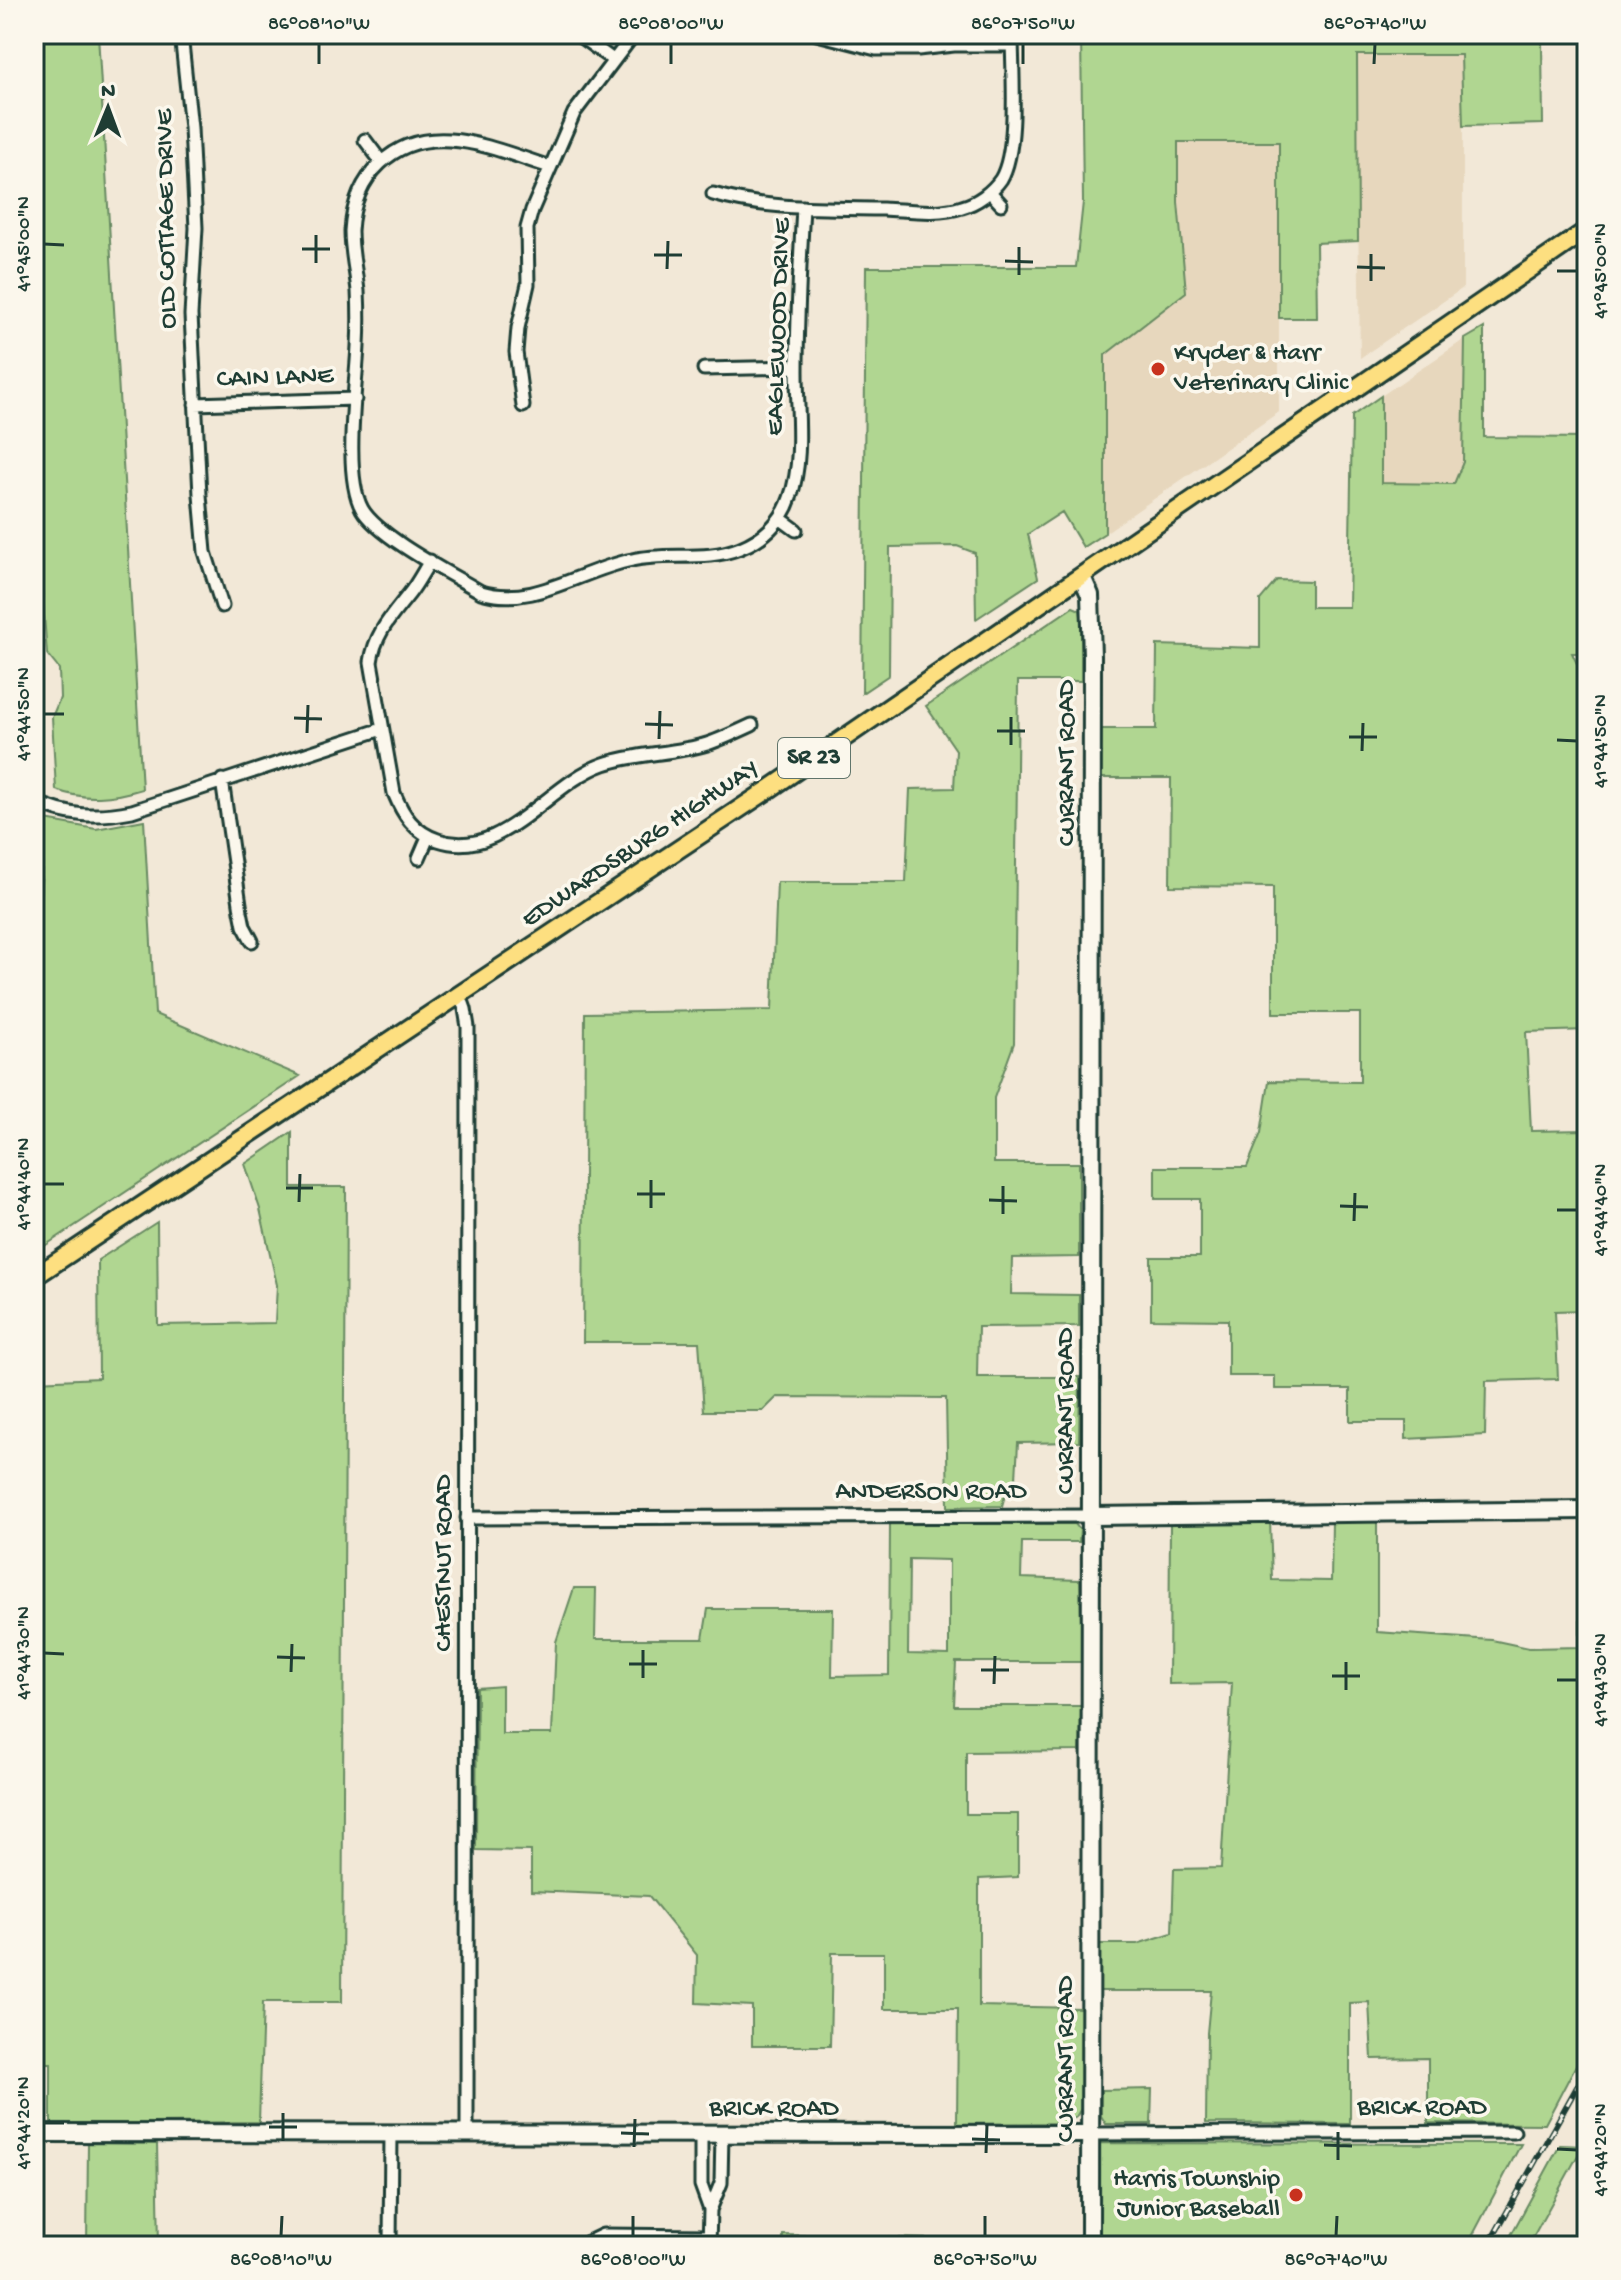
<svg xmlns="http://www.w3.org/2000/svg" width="1621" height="2280" font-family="'Gochi Hand',sans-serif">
<rect width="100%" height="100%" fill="#f2e8d7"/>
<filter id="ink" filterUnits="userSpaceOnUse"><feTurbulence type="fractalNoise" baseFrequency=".0125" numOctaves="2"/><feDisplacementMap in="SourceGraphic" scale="16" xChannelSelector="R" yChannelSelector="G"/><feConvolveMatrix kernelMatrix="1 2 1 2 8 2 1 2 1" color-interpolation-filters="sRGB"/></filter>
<g filter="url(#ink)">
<path fill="#e7d7bd" d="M 1356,55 L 1462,55 L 1463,126 L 1463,288 L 1360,358 Z
M 1279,141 L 1279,412 L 1105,533 L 1105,355 L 1186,292 L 1178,202 L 1177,142 Z
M 1465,339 L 1463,463 L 1454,484 L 1380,483 L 1381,396 Z"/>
<path fill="#b0d691" stroke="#688a62" stroke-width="2" fill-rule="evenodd" d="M 34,34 L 98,34 L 142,789 C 113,798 85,801 56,790 L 52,717 L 60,698 L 59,669 L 47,654 L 34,487 Z
M 1081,34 L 1587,34 L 1587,41 L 1542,42 L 1543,124 L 1463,126 L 1461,55 L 1357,55 L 1358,241 L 1316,243 L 1317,318 L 1279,318 L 1279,142 L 1178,142 L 1178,202 L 1186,292 L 1105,355 L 1105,533 L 1083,547 L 1062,512 L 1028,534 L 1038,578 L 976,619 L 975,553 L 957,546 L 890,547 L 889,675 L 862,693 L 866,267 L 1076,267 L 1083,202 Z
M 1484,328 L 1484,437 L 1587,438 L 1587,653 L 1572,653 L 1587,685 L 1587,1030 L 1526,1032 L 1531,1131 L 1587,1130 L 1587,1310 L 1555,1311 L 1558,1379 L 1486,1381 L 1485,1435 L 1406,1439 L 1406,1421 L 1350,1421 L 1350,1389 L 1275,1389 L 1275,1376 L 1228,1376 L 1228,1320 L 1151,1319 L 1151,1257 L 1200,1257 L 1200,1199 L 1155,1199 L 1155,1167 L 1247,1167 L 1261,1133 L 1269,1081 L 1360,1082 L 1360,1013 L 1273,1013 L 1273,887 L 1170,886 L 1171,778 L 1099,778 L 1099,729 L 1156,729 L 1157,645 L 1260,648 L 1260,600 L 1277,580 L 1311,581 L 1311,607 L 1349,607 L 1352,416 L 1381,396 L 1381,483 L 1454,484 L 1463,462 L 1465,339 Z
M 1073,607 L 1080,610 L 1081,616 L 1081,681 L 1018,681 L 1014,1043 L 994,1098 L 994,1163 L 1079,1163 L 1079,1257 L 1012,1258 L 1011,1294 L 1079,1295 L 1079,1326 L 978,1327 L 977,1377 L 1080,1377 L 1079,1442 L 1018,1443 L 1016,1479 L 1007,1488 L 1002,1506 L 948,1507 L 946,1398 L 777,1397 L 763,1411 L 704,1411 L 699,1342 L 583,1342 L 585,1013 L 772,1010 L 777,882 L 906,882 L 910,789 L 954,788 L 956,750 L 926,706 Z
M 45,820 L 96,829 L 144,820 L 155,1014 L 300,1076 L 34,1253 L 34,899 L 40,899 Z
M 292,1132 L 292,1187 L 346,1187 L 342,2002 L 263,2002 L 259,2122 L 51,2124 L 51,2063 L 34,2063 L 36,1381 L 99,1378 L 98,1260 L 157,1222 L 158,1325 L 275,1323 L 277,1285 L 260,1209 L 245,1164 Z
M 1270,1520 L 1272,1580 L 1331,1581 L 1332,1521 L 1377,1522 L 1377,1632 L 1492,1640 L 1529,1648 L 1580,1647 L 1580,1596 L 1587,1596 L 1587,1690 L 1576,1691 L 1580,1776 L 1587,1777 L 1587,2044 L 1545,2124 L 1428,2123 L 1428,2058 L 1372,2059 L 1369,2002 L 1350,2003 L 1350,2124 L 1206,2123 L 1207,2033 L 1211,1991 L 1099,1991 L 1099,1944 L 1137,1944 L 1172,1933 L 1174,1869 L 1221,1868 L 1232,1683 L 1169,1684 L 1170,1523 Z
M 890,1524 L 1075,1524 L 1080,1530 L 1079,1542 L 1022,1542 L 1021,1578 L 1080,1580 L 1082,1662 L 956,1662 L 954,1706 L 1081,1706 L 1080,1751 L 966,1752 L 966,1814 L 1018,1814 L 1018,1877 L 979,1879 L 979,2006 L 1081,2008 L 1083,2105 L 1076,2117 L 1067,2123 L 957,2124 L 958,2009 L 884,2009 L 884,1953 L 832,1953 L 830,2046 L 752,2046 L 752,2006 L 696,2003 L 697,1955 L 649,1896 L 531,1891 L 531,1851 L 476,1850 L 477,1688 L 502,1686 L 502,1734 L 552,1734 L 556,1642 L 574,1588 L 596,1588 L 595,1639 L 703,1639 L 708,1609 L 833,1609 L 832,1676 L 889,1675 ZM 909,1559 L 949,1560 L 949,1655 L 908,1654 Z
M 1152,2089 L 1151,2124 L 1106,2124 L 1101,2116 L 1101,2090 Z
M 88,2143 L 157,2144 L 159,2246 L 87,2246 Z
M 1099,2143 L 1521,2144 L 1467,2246 L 1098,2246 Z
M 1560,2145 L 1583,2146 L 1528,2246 L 1505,2246 Z
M 783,2235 L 928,2239 L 928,2246 L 783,2246 Z"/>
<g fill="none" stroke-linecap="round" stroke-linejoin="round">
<defs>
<path id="street" d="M 181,34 L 191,128 L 196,228 L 191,315 L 200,495 L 205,552 L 222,606
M 577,34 L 613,60
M 817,34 L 876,49 L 918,49 L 954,45 L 1012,45
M 365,140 L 380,160
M 550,167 C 518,157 483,142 450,140 C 393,136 354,176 351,231 C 351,251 356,272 358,291 C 359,310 359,328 358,346 C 356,387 343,475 362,509 C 378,537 451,574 481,592 C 534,608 580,570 632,560 C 668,552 706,562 740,548 C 763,539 782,522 790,498 C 804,460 797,412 797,371 C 797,316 800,262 803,207
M 990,192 L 1001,204
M 713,194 C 768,210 827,208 883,209 C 908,210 938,215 962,207 C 977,203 992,192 1001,179 C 1019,148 1012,71 1012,34
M 704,369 L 797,367
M 195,404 L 355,399
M 523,406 L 516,352 L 518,328 L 528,284 L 527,228 L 532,210 L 574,113 L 634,34
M 781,519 L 796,530
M 430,561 C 423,572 417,584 409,594 C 391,617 375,633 371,662 L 394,793 C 403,815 414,832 438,840 C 502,862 547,784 604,764 C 637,753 673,754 707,744 C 722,739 737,732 752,725
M 222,780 L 241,911 L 244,926 L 252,941
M 34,801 C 67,817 97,818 132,811 L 382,729
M 419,858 L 428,837
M 460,995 L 465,1009 L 468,1027 L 467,2133
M 467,1518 L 1091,1516
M 701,2134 L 701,2185 L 710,2210 L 709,2246
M 1091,2134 L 1514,2132
M 710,2210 L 721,2183 L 722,2133
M 390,2246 L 391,2133
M 580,2246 L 603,2235 L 709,2236"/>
<path id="secondary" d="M 1082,577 L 1090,595 L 1092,656 L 1090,2246
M 1091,1516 L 1587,1510
M 34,2133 L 1091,2134"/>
<path id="primary" d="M 34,1277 L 771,788 L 1587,230"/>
</defs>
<use href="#street" stroke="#1f3d34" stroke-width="17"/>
<use href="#secondary" stroke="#1f3d34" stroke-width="22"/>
<use href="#primary" stroke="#1f3d34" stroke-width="22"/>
<use href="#street" stroke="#fbf7ec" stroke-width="11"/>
<use href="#secondary" stroke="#fbf7ec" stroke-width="16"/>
<use href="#primary" stroke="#fddf80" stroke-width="16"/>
<defs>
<path id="rail" d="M 1488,2246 L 1587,2069"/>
</defs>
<use href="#rail" stroke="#1f3d34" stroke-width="6"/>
<use href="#rail" stroke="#fbf7ec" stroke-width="3" stroke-dasharray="9" stroke-linecap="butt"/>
</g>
</g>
<path fill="none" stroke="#1f3d34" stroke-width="3" d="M 319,64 L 319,44M 671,64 L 671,44M 1023,64 L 1023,44M 1374,64 L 1375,44M 44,244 L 64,245M 302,249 L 330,249M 654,255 L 682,255M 1005,261 L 1033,262M 316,263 L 316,235M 1357,267 L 1385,268M 667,269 L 668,241M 1557,271 L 1577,271M 1019,275 L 1019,247M 1371,281 L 1371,254M 44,714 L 64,714M 294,718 L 322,719M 645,724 L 673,725M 997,731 L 1025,731M 307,733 L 308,705M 1349,737 L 1377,737M 659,739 L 660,711M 1557,740 L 1577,741M 1011,745 L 1011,717M 1362,751 L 1363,723M 44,1184 L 64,1184M 286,1188 L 313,1188M 637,1194 L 665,1194M 989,1200 L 1017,1201M 299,1202 L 300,1174M 1340,1206 L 1368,1207M 651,1208 L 651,1180M 1557,1210 L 1577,1210M 1003,1214 L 1003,1186M 1354,1221 L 1355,1193M 44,1653 L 64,1654M 277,1657 L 305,1658M 629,1664 L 657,1664M 981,1670 L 1009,1670M 291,1672 L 292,1644M 1332,1676 L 1360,1676M 643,1678 L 643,1650M 1557,1680 L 1577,1680M 994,1684 L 995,1656M 1346,1690 L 1346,1662M 44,2123 L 64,2123M 269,2127 L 297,2127M 621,2133 L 649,2134M 972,2139 L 1000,2140M 283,2141 L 283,2113M 1324,2145 L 1352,2146M 634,2147 L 635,2119M 1557,2149 L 1577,2150M 986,2153 L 987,2125M 1338,2160 L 1338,2132M 281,2236 L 282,2216M 633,2236 L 633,2216M 985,2236 L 985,2216M 1336,2236 L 1337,2216"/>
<g fill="#c8321e" stroke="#fbf7ec" stroke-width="3">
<circle cx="1158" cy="369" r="8"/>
<circle cx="1296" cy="2195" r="8"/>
</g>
<g text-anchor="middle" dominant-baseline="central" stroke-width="7" stroke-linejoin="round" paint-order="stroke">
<rect fill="#fbf7ec" stroke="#61756b" stroke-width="2" x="778" y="738" width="72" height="40" rx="6"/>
<g font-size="24" font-weight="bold" fill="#1f3d34">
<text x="814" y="758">SR 23</text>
</g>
<g font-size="26" fill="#1f3d34" stroke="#fbf7ec">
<text transform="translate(168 219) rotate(-91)">OLD COTTAGE DRIVE</text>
<text transform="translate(780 327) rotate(-88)">EAGLEWOOD DRIVE</text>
<text transform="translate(275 379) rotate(-2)">CAIN LANE</text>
<text transform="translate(1068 763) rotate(-90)">CURRANT ROAD</text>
<text transform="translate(641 845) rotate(-34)">EDWARDSBURG HIGHWAY</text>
<text transform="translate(1067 1411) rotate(-90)">CURRANT ROAD</text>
<text x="931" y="1493">ANDERSON ROAD</text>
<text transform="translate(445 1563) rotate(-90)">CHESTNUT ROAD</text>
<text transform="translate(1067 2059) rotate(-90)">CURRANT ROAD</text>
<text x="1422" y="2109">BRICK ROAD</text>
<text x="774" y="2110">BRICK ROAD</text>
</g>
<g font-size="26" fill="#1f3d34" stroke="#fbf7ec" text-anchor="start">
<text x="1174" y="354">Kryder &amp; Harr<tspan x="1174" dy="30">Veterinary Clinic</tspan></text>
<text x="1280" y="2180" text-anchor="end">Harris Township<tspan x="1280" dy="30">Junior Baseball</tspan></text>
</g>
</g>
<rect width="1621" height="2280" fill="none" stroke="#fbf7ec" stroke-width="88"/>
<g transform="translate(108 108) rotate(1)" stroke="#fbf7ec" stroke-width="6" paint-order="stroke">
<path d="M0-6L14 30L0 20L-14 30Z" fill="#1f3d34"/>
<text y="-12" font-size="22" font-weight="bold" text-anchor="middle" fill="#1f3d34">N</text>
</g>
<rect x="44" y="44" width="1533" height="2192" fill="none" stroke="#1f3d34" stroke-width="3"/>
<g font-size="20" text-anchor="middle" fill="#1f3d34">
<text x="319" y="29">86°08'10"W</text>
<text x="671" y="29">86°08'00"W</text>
<text x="1023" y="29">86°07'50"W</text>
<text x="1375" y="29">86°07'40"W</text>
<text transform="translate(22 244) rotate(-90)" y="7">41°45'00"N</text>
<text transform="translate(1599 271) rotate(-90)" y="7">41°45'00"N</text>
<text transform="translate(22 714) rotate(-90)" y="7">41°44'50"N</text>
<text transform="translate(1599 741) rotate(-90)" y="7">41°44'50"N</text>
<text transform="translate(22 1184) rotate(-90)" y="7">41°44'40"N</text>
<text transform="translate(1599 1210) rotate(-90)" y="7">41°44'40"N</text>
<text transform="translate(22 1653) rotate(-90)" y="7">41°44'30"N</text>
<text transform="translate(1599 1680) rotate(-90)" y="7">41°44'30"N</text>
<text transform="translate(22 2123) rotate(-90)" y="7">41°44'20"N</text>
<text transform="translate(1599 2150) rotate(-90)" y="7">41°44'20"N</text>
<text x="281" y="2265">86°08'10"W</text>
<text x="633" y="2265">86°08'00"W</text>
<text x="985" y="2265">86°07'50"W</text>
<text x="1336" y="2265">86°07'40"W</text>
</g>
</svg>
